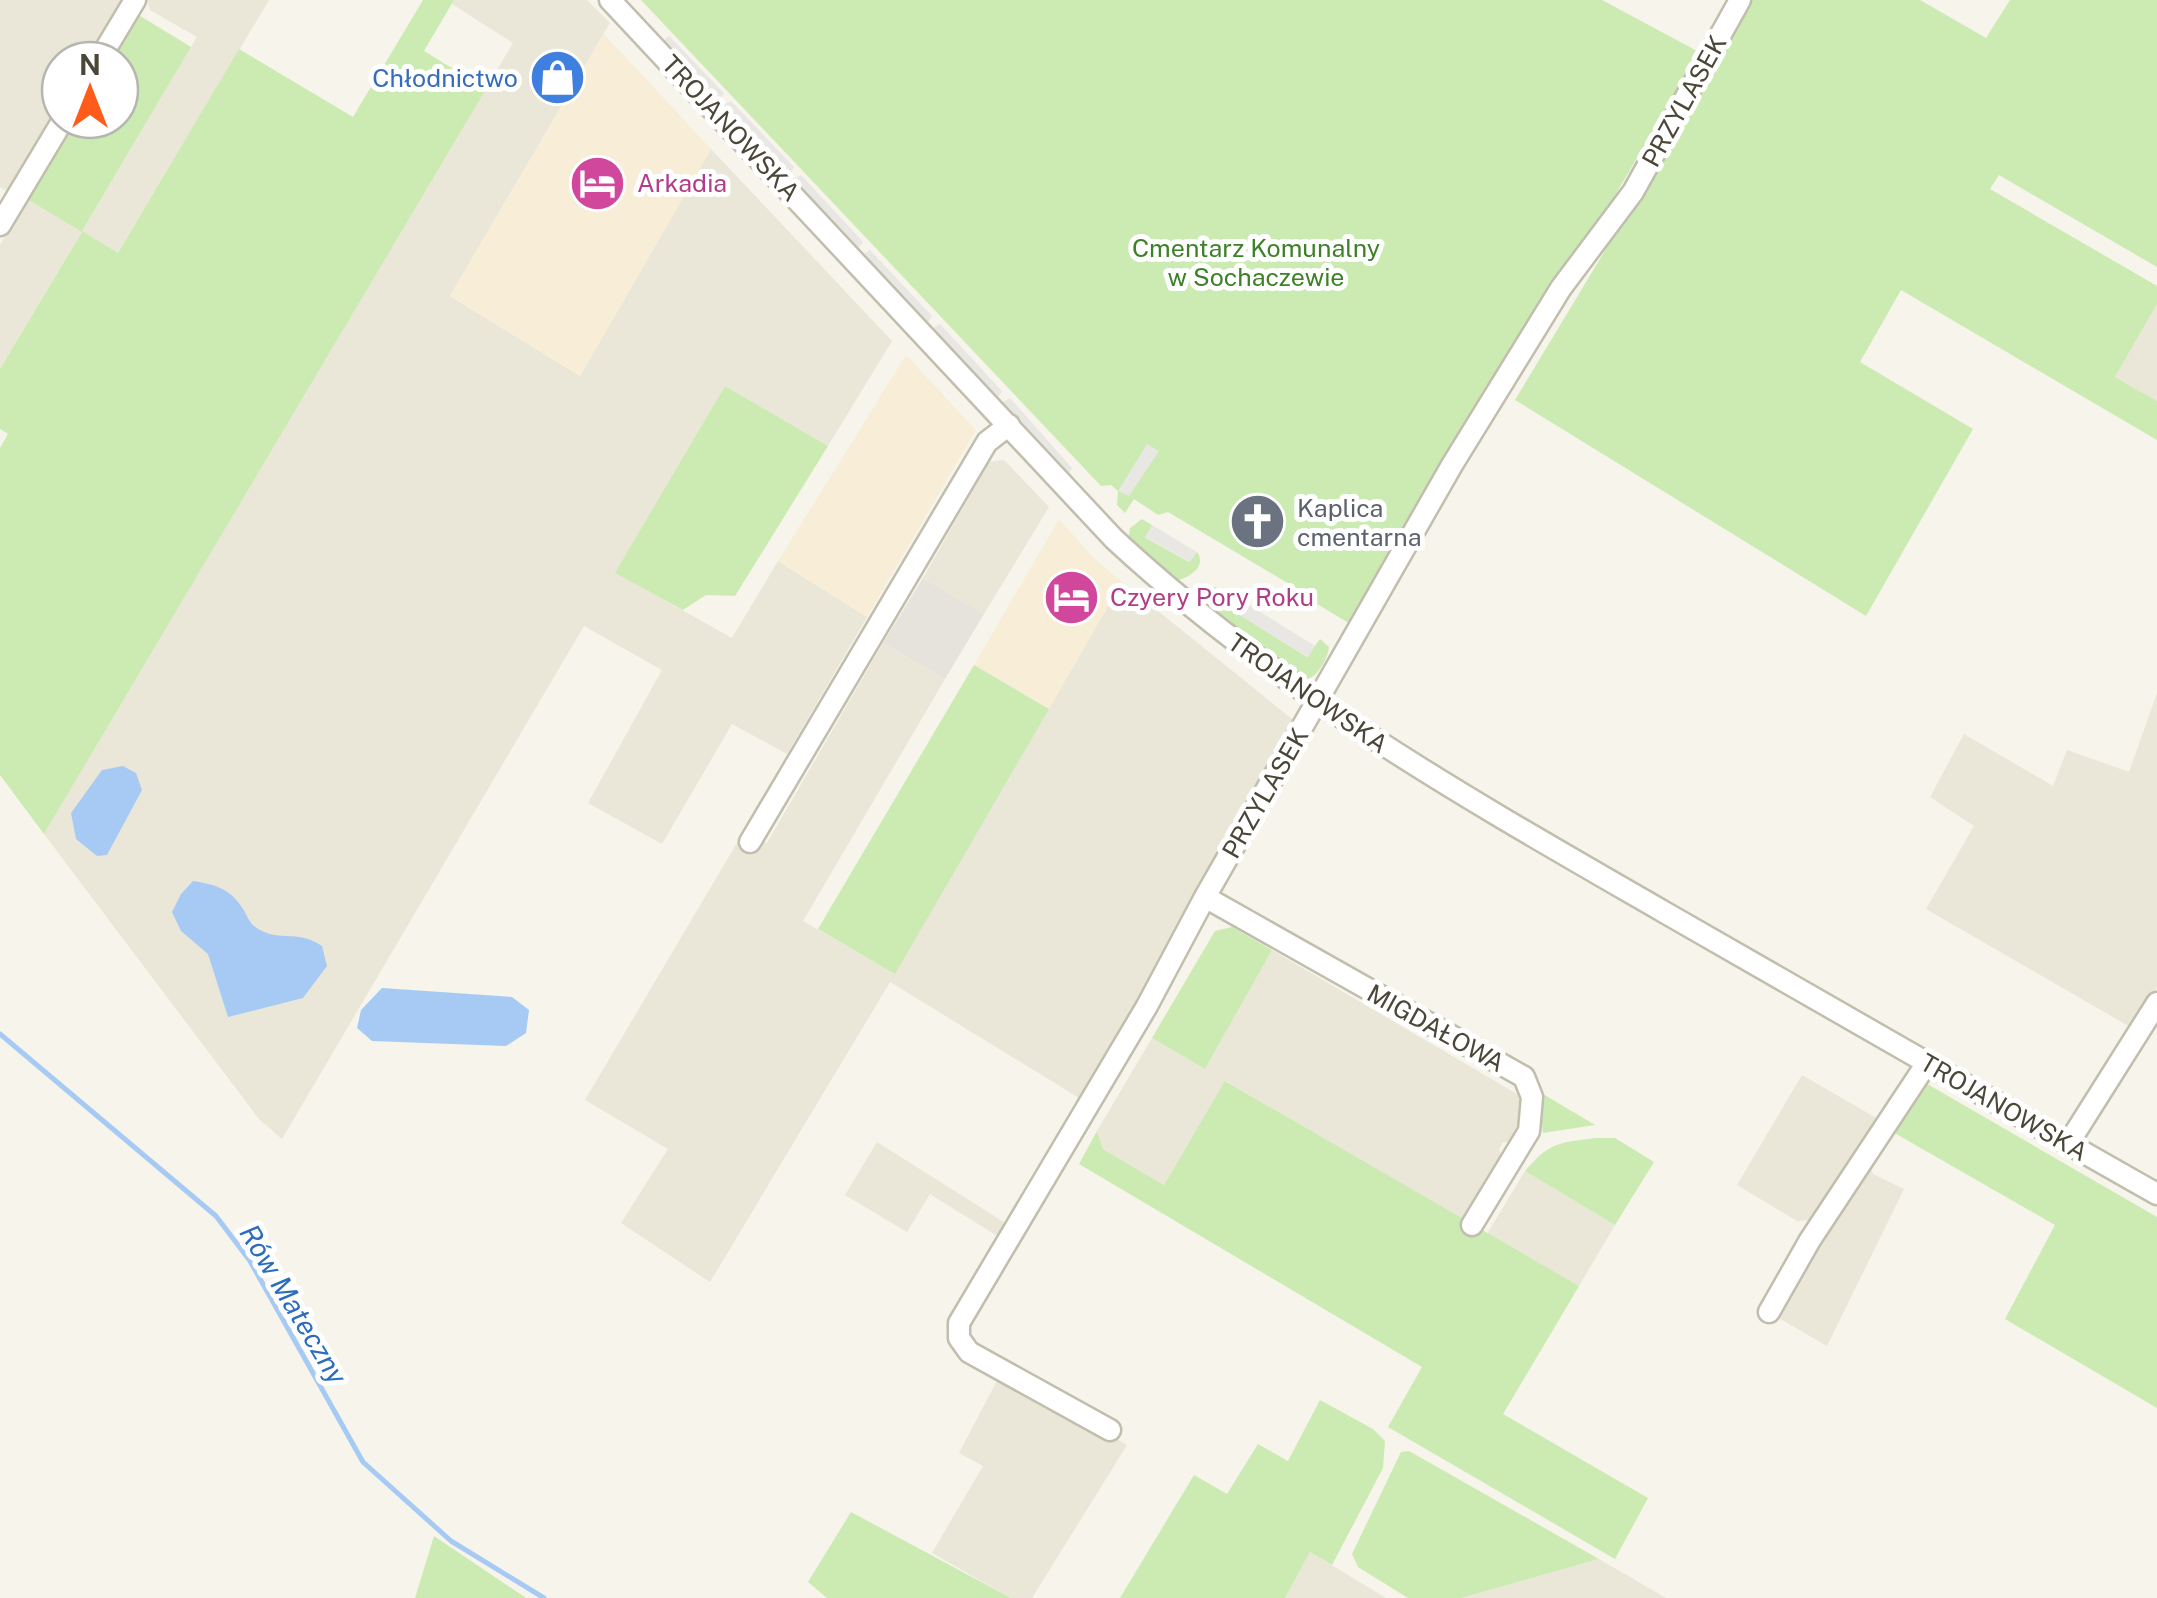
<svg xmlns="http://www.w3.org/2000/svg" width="2157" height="1598" font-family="'Public Sans',sans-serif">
<rect width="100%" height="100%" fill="#f6f4eb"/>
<path fill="#eae7d9" d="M 0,0 L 123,0 L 87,60 L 60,60 L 60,105 L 8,192 L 0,187 Z
M 147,0 L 269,0 L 118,253 L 82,232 L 0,369 L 0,245 L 15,219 L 27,199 L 82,231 L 197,37 L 150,10 Z
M 454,0 L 587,0 L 610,23 L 450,296 L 580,376 L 711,149 L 892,341 L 828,446 L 725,386 L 616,573 L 732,638 L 778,561 L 867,617 L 787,754 L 732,724 L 662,844 L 588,803 L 662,670 L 584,626 L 282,1139 L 259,1119 L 44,834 L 513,43 L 452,4 Z
M 2157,304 L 2157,401 L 2115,377 Z
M 1004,460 L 1049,507 L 984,614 L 923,578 L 989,462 Z
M 1122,582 L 1297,723 L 1084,1101 L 890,982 L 710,1282 L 621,1223 L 668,1149 L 585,1100 L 744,831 L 767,843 L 883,643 L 945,679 L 803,921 L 894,973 Z
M 2157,693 L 2157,987 L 2132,1028 L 1926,909 L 1974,826 L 1930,797 L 1964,734 L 2053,786 L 2067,750 L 2129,772 Z
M 1272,950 L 1522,1097 L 1528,1116 L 1511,1143 L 1503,1142 L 1499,1150 L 1503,1156 L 1464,1221 L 1226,1081 L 1164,1185 L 1103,1149 L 1097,1131 L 1152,1038 L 1205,1069 Z
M 1802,1075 L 1878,1119 L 1815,1220 L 1797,1221 L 1737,1185 Z
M 877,1142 L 1010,1226 L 1002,1239 L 930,1194 L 907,1232 L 845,1195 Z
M 1869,1164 L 1873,1174 L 1904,1189 L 1827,1346 L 1777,1317 Z
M 1525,1171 L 1615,1225 L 1579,1286 L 1487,1234 Z
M 1001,1373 L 1127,1445 L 1032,1598 L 1011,1598 L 932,1553 L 983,1466 L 959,1453 Z
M 1310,1552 L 1386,1598 L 1285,1598 Z
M 1599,1559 L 1666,1598 L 1461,1598 Z"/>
<path fill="#f8eed7" d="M 604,34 L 711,149 L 580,376 L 450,296 Z
M 906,355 L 976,430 L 867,617 L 778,561 Z
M 1059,519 L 1093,557 L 1122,582 L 1049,709 L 974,665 Z"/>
<path fill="#e6e3dd" d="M 923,578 L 984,614 L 945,679 L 883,643 Z"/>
<path fill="#cbebb3" d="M 423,0 L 454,0 L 424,51 L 486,89 L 44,834 L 0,775 L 0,448 L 8,434 L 0,429 L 0,369 L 82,232 L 27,199 L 74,120 L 120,120 L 120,60 L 110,60 L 137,14 L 191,47 L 82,231 L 118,253 L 239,49 L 353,117 Z
M 641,0 L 1602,0 L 1699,52 L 1586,245 L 1544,300 L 1489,384 L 1363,596 L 1352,625 L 1302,595 L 1301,591 L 1168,512 L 1158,515 L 1134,499 L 1125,513 L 1117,505 L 1118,491 L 1111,485 L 1101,486 Z
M 1748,0 L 1920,0 L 1986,38 L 2010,0 L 2157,0 L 2157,267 L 1999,175 L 1990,189 L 2157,286 L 2157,304 L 2115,377 L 2157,401 L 2157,440 L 1901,290 L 1860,362 L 1973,429 L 1866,616 L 1515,400 L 1621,224 Z
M 725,386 L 828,446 L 735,596 L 706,595 L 683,610 L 615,573 Z
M 1142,519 L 1152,525 L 1146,538 L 1189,562 L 1197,552 C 1207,566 1190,577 1178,580 L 1167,577 L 1128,541 L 1130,528 Z
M 1205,584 L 1218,588 L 1223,600 L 1221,603 L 1307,657 L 1320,639 L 1329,647 C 1328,657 1319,675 1308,679 L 1299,673 L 1295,678 L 1200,604 L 1199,596 Z
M 974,665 L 1049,709 L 895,974 L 818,929 Z
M 1232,927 L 1272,950 L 1205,1069 L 1152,1038 L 1215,931 Z
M 1225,1081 L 1579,1286 L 1503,1414 L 1648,1498 L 1615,1559 L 1388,1427 L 1422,1367 L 1079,1164 L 1097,1131 L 1103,1149 L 1164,1185 Z
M 1922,1081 L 2157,1217 L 2157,1408 L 2005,1319 L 2055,1225 L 1891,1131 Z
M 1538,1091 L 1595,1125 L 1543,1133 Z
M 1595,1138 L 1615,1138 L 1654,1162 L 1615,1225 L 1525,1171 C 1550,1142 1558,1143 1595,1138 Z
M 1320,1400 L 1373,1429 L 1385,1441 L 1383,1468 L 1332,1565 L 1310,1552 L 1285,1598 L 1120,1598 L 1194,1475 L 1227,1494 L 1258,1444 L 1288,1461 Z
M 1409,1451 L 1599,1559 L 1461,1598 L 1408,1598 L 1358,1567 L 1352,1554 L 1401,1452 Z
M 851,1512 L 1011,1598 L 827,1598 L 808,1582 Z
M 434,1536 L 526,1598 L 415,1598 Z"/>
<path fill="#e8e7e3" d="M 669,36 L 724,93 L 718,104 L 661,43 Z
M 731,101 L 794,167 L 788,178 L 721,106 Z
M 801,175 L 863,242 L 858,248 L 858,253 L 790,181 Z
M 870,250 L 932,316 L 926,326 L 860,256 Z
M 940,324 L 1002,391 L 996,400 L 930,330 Z
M 1010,398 L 1072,468 L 1066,477 L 999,404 Z
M 1147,444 L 1159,451 L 1129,496 L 1118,491 Z
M 1152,525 L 1197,552 L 1190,562 L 1145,537 Z
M 1228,592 L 1315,646 L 1308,657 L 1220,603 Z"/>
<path fill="#a7caf4" d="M 123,766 L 136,773 L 142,790 L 107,855 L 97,856 L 76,839 L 71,813 L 102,770 Z
M 193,881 C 213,884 229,888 241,906 C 246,912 248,921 254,926 C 277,944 296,928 322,946 L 327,966 L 303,998 L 228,1017 L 208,954 L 181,931 L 172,912 L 181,894 Z
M 382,988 L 512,997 L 529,1010 L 526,1033 L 506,1046 L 372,1041 L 357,1028 L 361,1010 Z"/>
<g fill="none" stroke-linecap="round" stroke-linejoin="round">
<path stroke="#a7caf4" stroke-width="5" d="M 0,1034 L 216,1216 L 250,1261 L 363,1462 L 451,1541 L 544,1598"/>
<defs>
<path id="minor" d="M 610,0 L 1114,539 C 1281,694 1468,799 1664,912 C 1828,1006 1992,1101 2157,1194
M 99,60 L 135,0
M 0,225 L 63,120
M 750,842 L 987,442 L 1009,425
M 1205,897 L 1524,1077 L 1532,1097 L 1529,1131 L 1472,1225
M 2068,1144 L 2157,1003
M 1769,1312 L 1810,1240 L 1927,1063
M 1110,1430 L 969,1352 L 959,1338 L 959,1323 L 1147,1006 L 1205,897 L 1452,465 L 1561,288 L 1633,192 L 1740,0"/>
</defs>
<use href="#minor" stroke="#c2bead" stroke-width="25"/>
<use href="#minor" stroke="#fff" stroke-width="20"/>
</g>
<defs>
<symbol id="shop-disc" viewBox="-11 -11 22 22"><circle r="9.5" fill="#3f7fe0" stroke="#fff"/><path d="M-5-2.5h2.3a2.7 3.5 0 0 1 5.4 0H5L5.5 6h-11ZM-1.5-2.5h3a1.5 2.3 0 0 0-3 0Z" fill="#fff"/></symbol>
<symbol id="hotel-disc" viewBox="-11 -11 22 22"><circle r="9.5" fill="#d1479c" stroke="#fff"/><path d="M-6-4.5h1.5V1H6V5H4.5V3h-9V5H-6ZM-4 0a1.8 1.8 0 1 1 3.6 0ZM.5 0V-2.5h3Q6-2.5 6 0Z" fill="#fff"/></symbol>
<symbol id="church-disc" viewBox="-11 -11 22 22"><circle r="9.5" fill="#6b7280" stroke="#fff"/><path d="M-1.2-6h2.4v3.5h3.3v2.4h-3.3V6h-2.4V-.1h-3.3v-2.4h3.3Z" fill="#fff"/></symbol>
</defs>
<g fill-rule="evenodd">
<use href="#shop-disc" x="526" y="46" width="63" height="63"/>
<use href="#hotel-disc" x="566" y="152" width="63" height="63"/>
<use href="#church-disc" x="1226" y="490" width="63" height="63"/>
<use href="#hotel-disc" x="1040" y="566" width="63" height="63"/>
</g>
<g text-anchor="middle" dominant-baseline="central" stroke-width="10" stroke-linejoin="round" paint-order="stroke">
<g font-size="25" fill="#366cbe" stroke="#fff" text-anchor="end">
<text x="518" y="78">Chłodnictwo</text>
</g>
<g font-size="25" fill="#4b4638" stroke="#fff">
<text transform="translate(1684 101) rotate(-61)">PRZYLASEK</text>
<text transform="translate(731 128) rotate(47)">TROJANOWSKA</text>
<text transform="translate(1308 693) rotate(35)">TROJANOWSKA</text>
<text transform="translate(1265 793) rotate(-60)">PRZYLASEK</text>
<text transform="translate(1436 1028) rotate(29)">MIGDAŁOWA</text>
<text transform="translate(2004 1107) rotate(30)">TROJANOWSKA</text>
</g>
<g font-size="25" fill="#b23c85" stroke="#fff" text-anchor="start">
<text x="637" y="183">Arkadia</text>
<text x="1110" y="597">Czyery Pory Roku</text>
</g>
<g font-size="25" fill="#3e8128" stroke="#fff">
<text x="1256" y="248">Cmentarz Komunalny<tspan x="1256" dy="29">w Sochaczewie</tspan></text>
</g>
<g font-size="25" fill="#5b616d" stroke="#fff" text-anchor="start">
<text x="1297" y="508">Kaplica<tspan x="1297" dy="29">cmentarna</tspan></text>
</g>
<g font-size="28" font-style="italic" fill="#2b6cbd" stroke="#fff">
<text transform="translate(294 1304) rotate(59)">Rów Mateczny</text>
</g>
</g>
<g transform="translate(90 90)"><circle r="48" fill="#ffffff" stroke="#b7b5af" stroke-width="2.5"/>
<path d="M0-8L18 38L0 25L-18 38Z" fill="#ff5b1a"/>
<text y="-15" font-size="28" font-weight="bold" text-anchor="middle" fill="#4b4638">N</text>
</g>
</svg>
